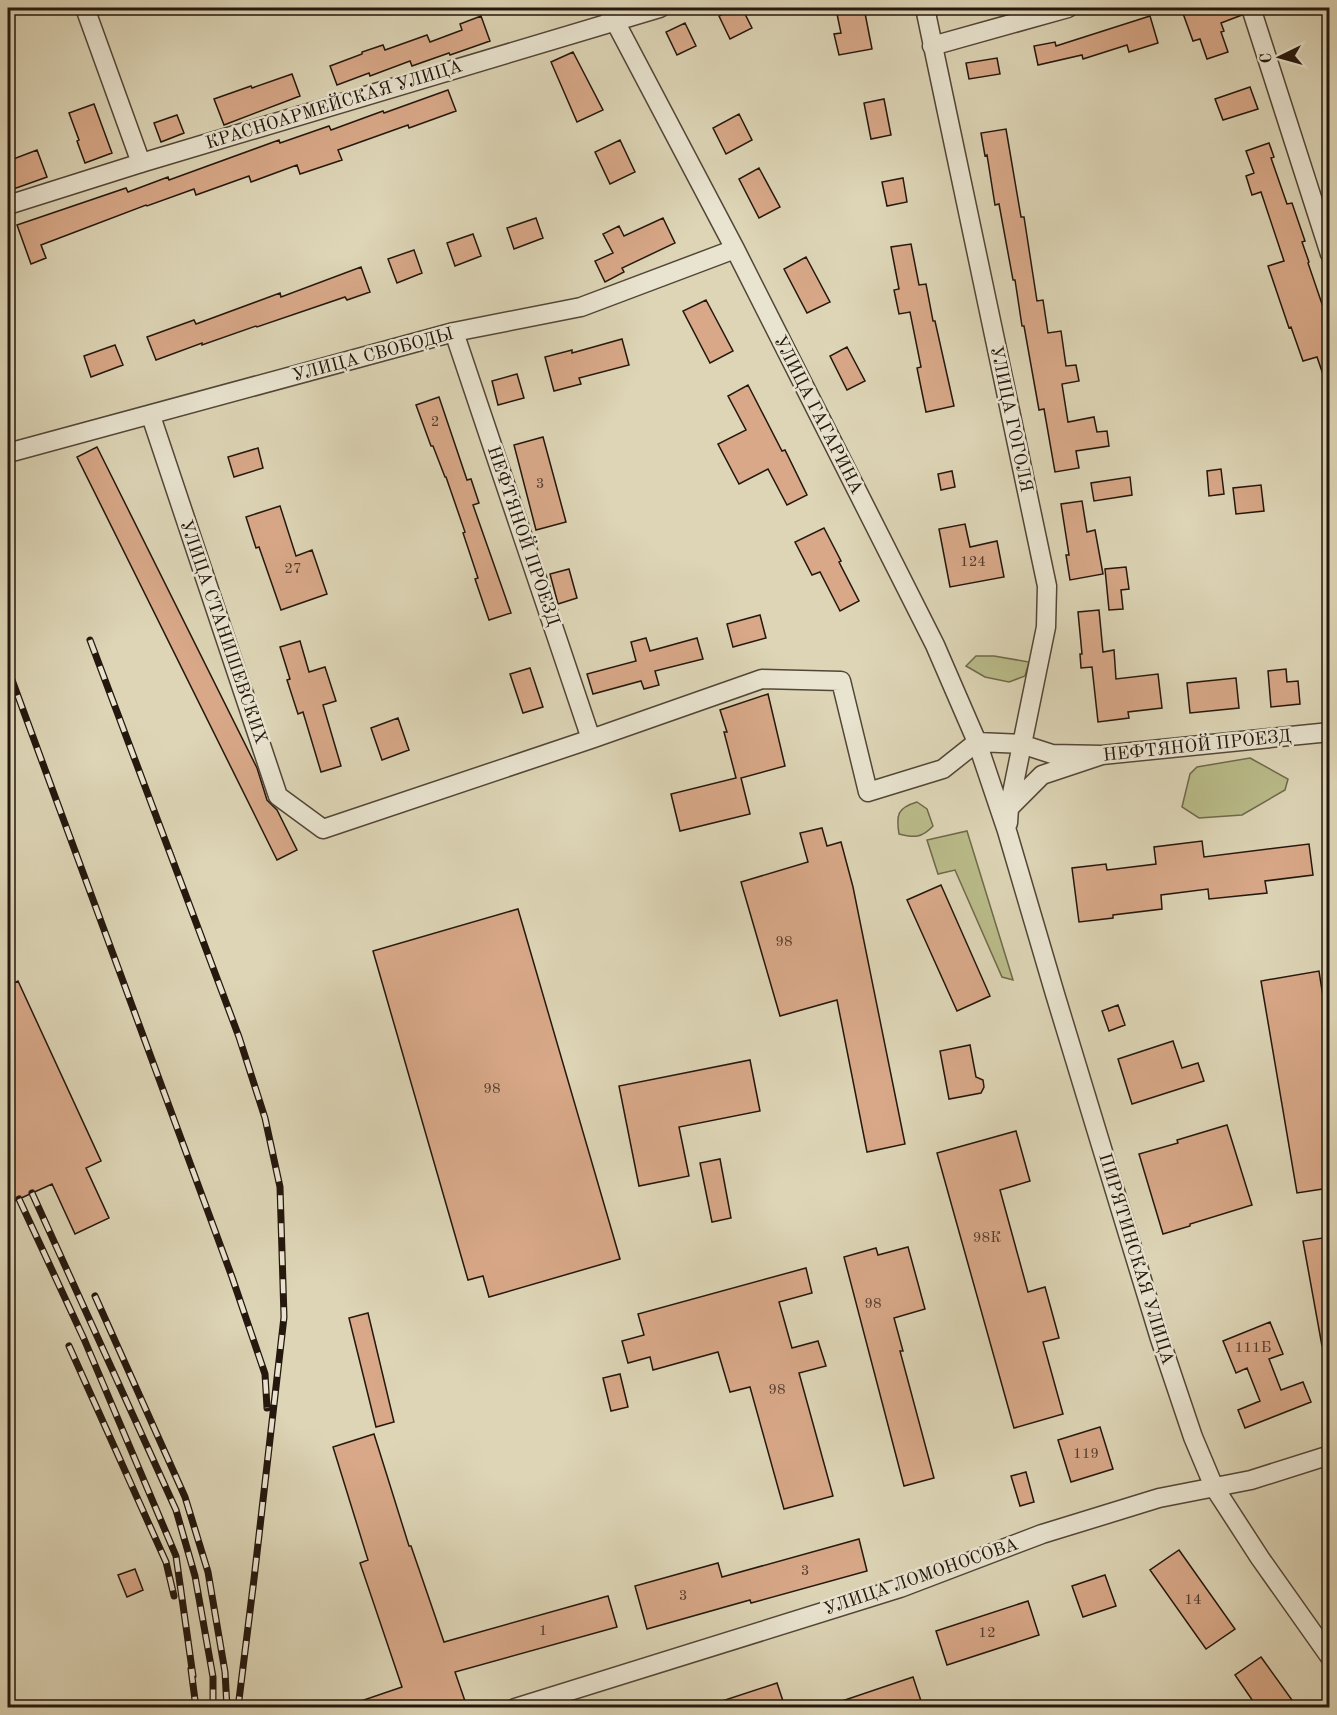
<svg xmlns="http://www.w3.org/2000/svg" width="1337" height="1715" font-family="'Old Standard TT',serif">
<rect width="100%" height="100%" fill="#ddd5b6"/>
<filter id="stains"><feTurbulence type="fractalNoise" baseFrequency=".00333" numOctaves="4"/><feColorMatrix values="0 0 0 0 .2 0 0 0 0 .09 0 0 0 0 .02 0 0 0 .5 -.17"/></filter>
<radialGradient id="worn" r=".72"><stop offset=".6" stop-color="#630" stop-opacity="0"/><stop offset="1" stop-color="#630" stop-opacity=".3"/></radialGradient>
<path fill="#b9bb89" stroke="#6e694b" stroke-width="1.5" d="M 976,656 L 994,656 L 1029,662 L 1025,676 L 1009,682 L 985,677 L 966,666 Z
M 1250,758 L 1288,779 L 1285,790 L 1242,815 L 1199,818 L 1182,807 L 1190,774 L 1197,767 Z
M 917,802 L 927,809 L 933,826 C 922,838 914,838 899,834 C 896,815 897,808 917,802 Z
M 967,831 L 1013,980 L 1002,977 L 955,870 L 938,874 L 927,840 Z"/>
<path fill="#d8a888" stroke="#24170d" stroke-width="1.5" d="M 736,8 L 742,8 L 752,28 L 730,39 L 719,16 Z
M 864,8 L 872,49 L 839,55 L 834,34 L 841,33 L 837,14 Z
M 1181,8 L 1240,8 L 1242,15 L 1221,23 L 1224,31 L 1221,32 L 1228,52 L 1207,59 L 1200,39 L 1193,41 Z
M 481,16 L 490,41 L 450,55 L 449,53 L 412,66 L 410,61 L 370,76 L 369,73 L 337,85 L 330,66 L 362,54 L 362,52 L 383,45 L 385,50 L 427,35 L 430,42 L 462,30 L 460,24 Z
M 1150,16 L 1158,43 L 1129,52 L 1127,45 L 1083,59 L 1082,55 L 1038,65 L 1034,46 L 1055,42 L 1056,46 Z
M 685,23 L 696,46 L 677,55 L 666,32 Z
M 573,52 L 603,110 L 577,122 L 551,62 Z
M 997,58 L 1000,74 L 969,79 L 966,63 Z
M 292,74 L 300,96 L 224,125 L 214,99 L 251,86 L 252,88 Z
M 1250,87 L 1258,109 L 1223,120 L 1215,99 Z
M 448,90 L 456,111 L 409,128 L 408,125 L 338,150 L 342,160 L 300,174 L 297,165 L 251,182 L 249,176 L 196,195 L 194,189 L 147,206 L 146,205 L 41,245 L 46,258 L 31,264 L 17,225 L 126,188 L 128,192 L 168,177 L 169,180 L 279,140 L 280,143 L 329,126 L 331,130 L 383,111 L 384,113 Z
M 884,99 L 891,135 L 871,139 L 864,103 Z
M 94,104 L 112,153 L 85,163 L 77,141 L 79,140 L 69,113 Z
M 739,114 L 752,140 L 726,154 L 713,128 Z
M 177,115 L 184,133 L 161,142 L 154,123 Z
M 1006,129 L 1021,217 L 1024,217 L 1037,301 L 1043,300 L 1048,333 L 1061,331 L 1066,366 L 1076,365 L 1079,381 L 1062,384 L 1068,422 L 1094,417 L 1097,432 L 1107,431 L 1109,446 L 1076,451 L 1079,468 L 1055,472 L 1044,409 L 1039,410 L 1024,326 L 1022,326 L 1015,280 L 1013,280 L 999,204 L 995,205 L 987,155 L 985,156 L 981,133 Z
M 620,140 L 635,172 L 610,184 L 595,152 Z
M 1269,143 L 1274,157 L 1271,158 L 1287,204 L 1292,203 L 1305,241 L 1302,242 L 1309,262 L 1308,263 L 1322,304 L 1324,303 L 1329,319 L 1329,386 L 1327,386 L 1317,357 L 1303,361 L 1291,327 L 1289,328 L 1268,266 L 1284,261 L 1261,192 L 1252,195 L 1246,176 L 1254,173 L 1246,151 Z
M 37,150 L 47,177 L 8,191 L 8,161 Z
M 759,168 L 780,207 L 759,218 L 739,179 Z
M 903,178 L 907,202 L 887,206 L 882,182 Z
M 536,218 L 543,238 L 514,249 L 507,228 Z
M 663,218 L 675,243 L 622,268 L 624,272 L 605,282 L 595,261 L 613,253 L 603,234 L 619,226 L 624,236 Z
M 473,234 L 481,256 L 455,266 L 447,243 Z
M 911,244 L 919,285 L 926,284 L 933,321 L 935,321 L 954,406 L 926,412 L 917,368 L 921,367 L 910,312 L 899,314 L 894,290 L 899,289 L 891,247 Z
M 414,250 L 422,273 L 397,283 L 388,259 Z
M 806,257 L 830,302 L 807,313 L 784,269 Z
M 361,267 L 370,292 L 347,300 L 345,297 L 257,327 L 256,326 L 202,345 L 202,343 L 156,360 L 147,337 L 194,320 L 196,324 L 280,293 L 281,297 Z
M 706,300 L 733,351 L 710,363 L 683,311 Z
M 622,339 L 629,365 L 579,378 L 581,384 L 554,391 L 545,357 L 572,350 L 572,353 Z
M 115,345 L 123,365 L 91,377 L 84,356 Z
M 847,347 L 865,381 L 847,390 L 830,356 Z
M 517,374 L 524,398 L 498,405 L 492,381 Z
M 748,385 L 782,451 L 785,450 L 807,495 L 787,505 L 768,469 L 739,484 L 718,444 L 746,430 L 728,396 Z
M 439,397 L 467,480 L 471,479 L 479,503 L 473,505 L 511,613 L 489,620 L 475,579 L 478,578 L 463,533 L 465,532 L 446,477 L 445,477 L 433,446 L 431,446 L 416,405 Z
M 543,437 L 566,522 L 536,530 L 514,445 Z
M 97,447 L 257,768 L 267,800 L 277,810 L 297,850 L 277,860 L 77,457 Z
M 258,448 L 263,468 L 234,477 L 228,457 Z
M 1221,469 L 1224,494 L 1209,496 L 1207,471 Z
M 952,471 L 955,487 L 941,490 L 938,474 Z
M 1130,477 L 1132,495 L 1094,501 L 1091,483 Z
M 1261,485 L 1264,511 L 1236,514 L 1233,488 Z
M 1082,501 L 1087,532 L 1095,530 L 1103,574 L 1070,580 L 1066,555 L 1069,555 L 1061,504 Z
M 280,506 L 296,556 L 312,550 L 327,594 L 281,610 L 259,547 L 256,548 L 246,517 Z
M 965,524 L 970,547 L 997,541 L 1004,577 L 950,587 L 939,529 Z
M 824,528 L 841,561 L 839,562 L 859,601 L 840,611 L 820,572 L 812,575 L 795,542 Z
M 1126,567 L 1129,589 L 1121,590 L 1123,609 L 1109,610 L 1105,569 Z
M 569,569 L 577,598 L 558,604 L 550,574 Z
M 1099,610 L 1103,652 L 1114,650 L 1116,679 L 1158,674 L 1162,708 L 1128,712 L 1129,718 L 1098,722 L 1092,667 L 1081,668 L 1080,654 L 1082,654 L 1078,612 Z
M 760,615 L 766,638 L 733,647 L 727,624 Z
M 646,638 L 650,651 L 697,638 L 703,659 L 655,671 L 659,685 L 644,689 L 641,681 L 593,694 L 587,674 L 636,661 L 631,642 Z
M 300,641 L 309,672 L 325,667 L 336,701 L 323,705 L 341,766 L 321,772 L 303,712 L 298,714 L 287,680 L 290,679 L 280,647 Z
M 530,668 L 543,707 L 523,713 L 510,674 Z
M 1286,669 L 1287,682 L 1298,681 L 1300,704 L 1271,707 L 1268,671 Z
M 1236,678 L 1239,708 L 1190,713 L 1187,683 Z
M 768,694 L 785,766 L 741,778 L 750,814 L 680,831 L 671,794 L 736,778 L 724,732 L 727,732 L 720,710 Z
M 398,718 L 409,750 L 382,760 L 371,728 Z
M 822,828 L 827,846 L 841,842 L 853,887 L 905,1144 L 867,1152 L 837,1000 L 780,1016 L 741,882 L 808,862 L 800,833 Z
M 1202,841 L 1204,857 L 1309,844 L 1313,875 L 1265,881 L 1267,893 L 1209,899 L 1208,889 L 1161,895 L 1162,909 L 1113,915 L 1113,918 L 1079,922 L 1072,868 L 1106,864 L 1107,870 L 1156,864 L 1154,847 Z
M 941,885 L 990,996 L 957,1011 L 907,900 Z
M 518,909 L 620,1259 L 489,1297 L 483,1276 L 468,1280 L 373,951 Z
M 1319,971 L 1329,1036 L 1329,1188 L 1297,1193 L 1261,981 Z
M 18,981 L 101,1161 L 86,1168 L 109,1218 L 75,1234 L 52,1184 L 8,1204 L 8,986 Z
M 1118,1005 L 1125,1025 L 1109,1031 L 1102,1011 Z
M 1173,1041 L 1182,1068 L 1198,1063 L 1204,1081 L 1132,1104 L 1118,1059 Z
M 970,1045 L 976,1077 L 983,1080 L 984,1087 L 981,1093 L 949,1099 L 940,1051 Z
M 750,1060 L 760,1111 L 679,1127 L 689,1176 L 639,1186 L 619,1086 Z
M 1227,1125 L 1252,1205 L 1190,1224 L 1190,1226 L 1163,1234 L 1139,1154 L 1178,1143 L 1177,1140 Z
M 1016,1131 L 1030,1181 L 1000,1190 L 1028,1292 L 1045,1287 L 1059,1338 L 1043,1342 L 1063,1414 L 1014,1428 L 937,1153 Z
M 720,1159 L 731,1218 L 712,1222 L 700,1163 Z
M 1329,1237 L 1329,1346 L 1322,1346 L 1303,1241 Z
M 908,1247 L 925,1309 L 894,1318 L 903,1351 L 900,1351 L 934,1478 L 904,1486 L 844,1257 L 876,1248 L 878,1255 Z
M 806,1268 L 812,1293 L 779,1302 L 792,1348 L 818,1341 L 826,1366 L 799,1373 L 833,1496 L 784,1509 L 750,1387 L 730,1392 L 718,1352 L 653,1370 L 650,1357 L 628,1363 L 622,1341 L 644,1335 L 638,1314 Z
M 368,1313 L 394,1422 L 376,1427 L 349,1318 Z
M 1270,1322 L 1283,1354 L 1269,1359 L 1281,1390 L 1303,1382 L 1311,1402 L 1245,1428 L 1238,1410 L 1260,1401 L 1247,1368 L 1236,1373 L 1223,1341 Z
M 620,1374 L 628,1407 L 611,1411 L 603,1378 Z
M 1100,1427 L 1113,1469 L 1071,1482 L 1058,1440 Z
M 374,1434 L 409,1546 L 411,1546 L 444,1642 L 608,1596 L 617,1627 L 455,1672 L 466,1704 L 456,1707 L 349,1707 L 349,1705 L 402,1687 L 360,1563 L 368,1560 L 333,1447 Z
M 1026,1472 L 1034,1502 L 1020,1506 L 1011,1476 Z
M 859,1539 L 867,1571 L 751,1603 L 750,1600 L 647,1629 L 635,1586 L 718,1563 L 722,1577 Z
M 1179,1550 L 1235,1629 L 1206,1649 L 1150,1570 Z
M 135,1569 L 143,1590 L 127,1597 L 118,1575 Z
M 1105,1575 L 1116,1606 L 1083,1617 L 1072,1586 Z
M 1028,1601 L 1039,1635 L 947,1665 L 936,1631 Z
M 1261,1657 L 1297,1707 L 1257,1707 L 1235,1675 Z
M 913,1677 L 923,1707 L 830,1707 L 830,1705 Z
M 777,1683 L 785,1707 L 711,1707 L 710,1705 Z"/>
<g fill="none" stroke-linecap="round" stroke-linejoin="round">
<defs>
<path id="minor" d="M 85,8 L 141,163
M 608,8 L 735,249 L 935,645 L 977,742 L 1007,831 L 1055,994 L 1160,1339 L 1193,1437 L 1214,1487 L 1260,1558 L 1330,1657
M 925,8 L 1047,586 L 1046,627 L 1009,808 L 1008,823
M 1251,8 L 1330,254
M 932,46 L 1068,8
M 8,205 L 141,163 L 660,8
M 454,332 L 591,739
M 151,416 L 278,796 L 323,829 L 591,739 L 762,679 L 841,681 L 868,792 L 943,769 L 977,742 L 1021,744 L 1052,754 L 1102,755
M 8,453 L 454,332 L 581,307 L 735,249
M 1009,808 L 1042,775 L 1102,755 L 1330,732
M 515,1708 L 900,1588 L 1042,1534 L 1159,1498 L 1251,1480 L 1330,1455"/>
</defs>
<use href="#minor" stroke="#524637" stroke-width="21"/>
<use href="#minor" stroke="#e9e4d0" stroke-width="18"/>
<defs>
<path id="rail" d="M 90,640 L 239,1037 L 265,1118 L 280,1187 L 284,1317 L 254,1579 L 238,1708
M 8,669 L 232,1277 L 265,1374 L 267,1408
M 32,1193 L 176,1510 L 195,1576 L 213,1677 L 213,1708
M 19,1199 L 84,1339 L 176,1556 L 193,1676
M 95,1296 L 185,1497 L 208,1572 L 225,1672 L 227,1708
M 69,1346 L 166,1562 L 174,1596
M 191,1669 L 196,1708"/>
</defs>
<use href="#rail" stroke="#24170d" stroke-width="7"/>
<use href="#rail" stroke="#e9e4d0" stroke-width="4.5" stroke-dasharray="14" stroke-linecap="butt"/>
</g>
<g text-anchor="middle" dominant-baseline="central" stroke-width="5" stroke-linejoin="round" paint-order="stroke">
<g font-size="15" fill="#513b2c">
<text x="435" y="422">2</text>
<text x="540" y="484">3</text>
<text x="973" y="562">124</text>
<text x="293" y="569">27</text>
<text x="784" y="942">98</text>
<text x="492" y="1089">98</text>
<text x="987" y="1238">98К</text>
<text x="873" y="1304">98</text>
<text x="1253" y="1348">111Б</text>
<text x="777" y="1390">98</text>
<text x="1086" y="1454">119</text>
<text x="805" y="1571">3</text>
<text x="683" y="1596">3</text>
<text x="1193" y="1600">14</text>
<text x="543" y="1631">1</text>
<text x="987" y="1633">12</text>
</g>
<g font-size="18" fill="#24170d" stroke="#e9e4d0">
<text transform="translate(334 105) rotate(-17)">КРАСНОАРМЕЙСКАЯ УЛИЦА</text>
<text transform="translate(373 355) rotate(-15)">УЛИЦА СВОБОДЫ</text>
<text transform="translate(818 415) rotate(63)">УЛИЦА ГАГАРИНА</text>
<text transform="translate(1011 419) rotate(78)">УЛИЦА ГОГОЛЯ</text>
<text transform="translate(523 536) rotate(71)">НЕФТЯНОЙ ПРОЕЗД</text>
<text transform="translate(223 632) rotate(71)">УЛИЦА СТАНИШЕВСКИХ</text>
<text transform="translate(1197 746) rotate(-6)">НЕФТЯНОЙ ПРОЕЗД</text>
<text transform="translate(1136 1259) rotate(73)">ПИРЯТИНСКАЯ УЛИЦА</text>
<text transform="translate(921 1577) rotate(-19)">УЛИЦА ЛОМОНОСОВА</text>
</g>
</g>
<rect width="1337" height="1715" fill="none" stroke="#ddd5b6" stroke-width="30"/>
<rect x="9" y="9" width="1319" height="1697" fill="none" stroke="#24170d" stroke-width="3"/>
<rect x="15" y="15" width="1307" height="1685" fill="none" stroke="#24170d" stroke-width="1.5"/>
<g transform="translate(1280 57) rotate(265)" stroke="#e9e4d0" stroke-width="4.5" paint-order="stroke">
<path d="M0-4.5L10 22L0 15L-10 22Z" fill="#24170d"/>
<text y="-9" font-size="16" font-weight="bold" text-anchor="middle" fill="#24170d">С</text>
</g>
<rect width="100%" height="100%" filter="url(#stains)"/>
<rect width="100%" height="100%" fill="url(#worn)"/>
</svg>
